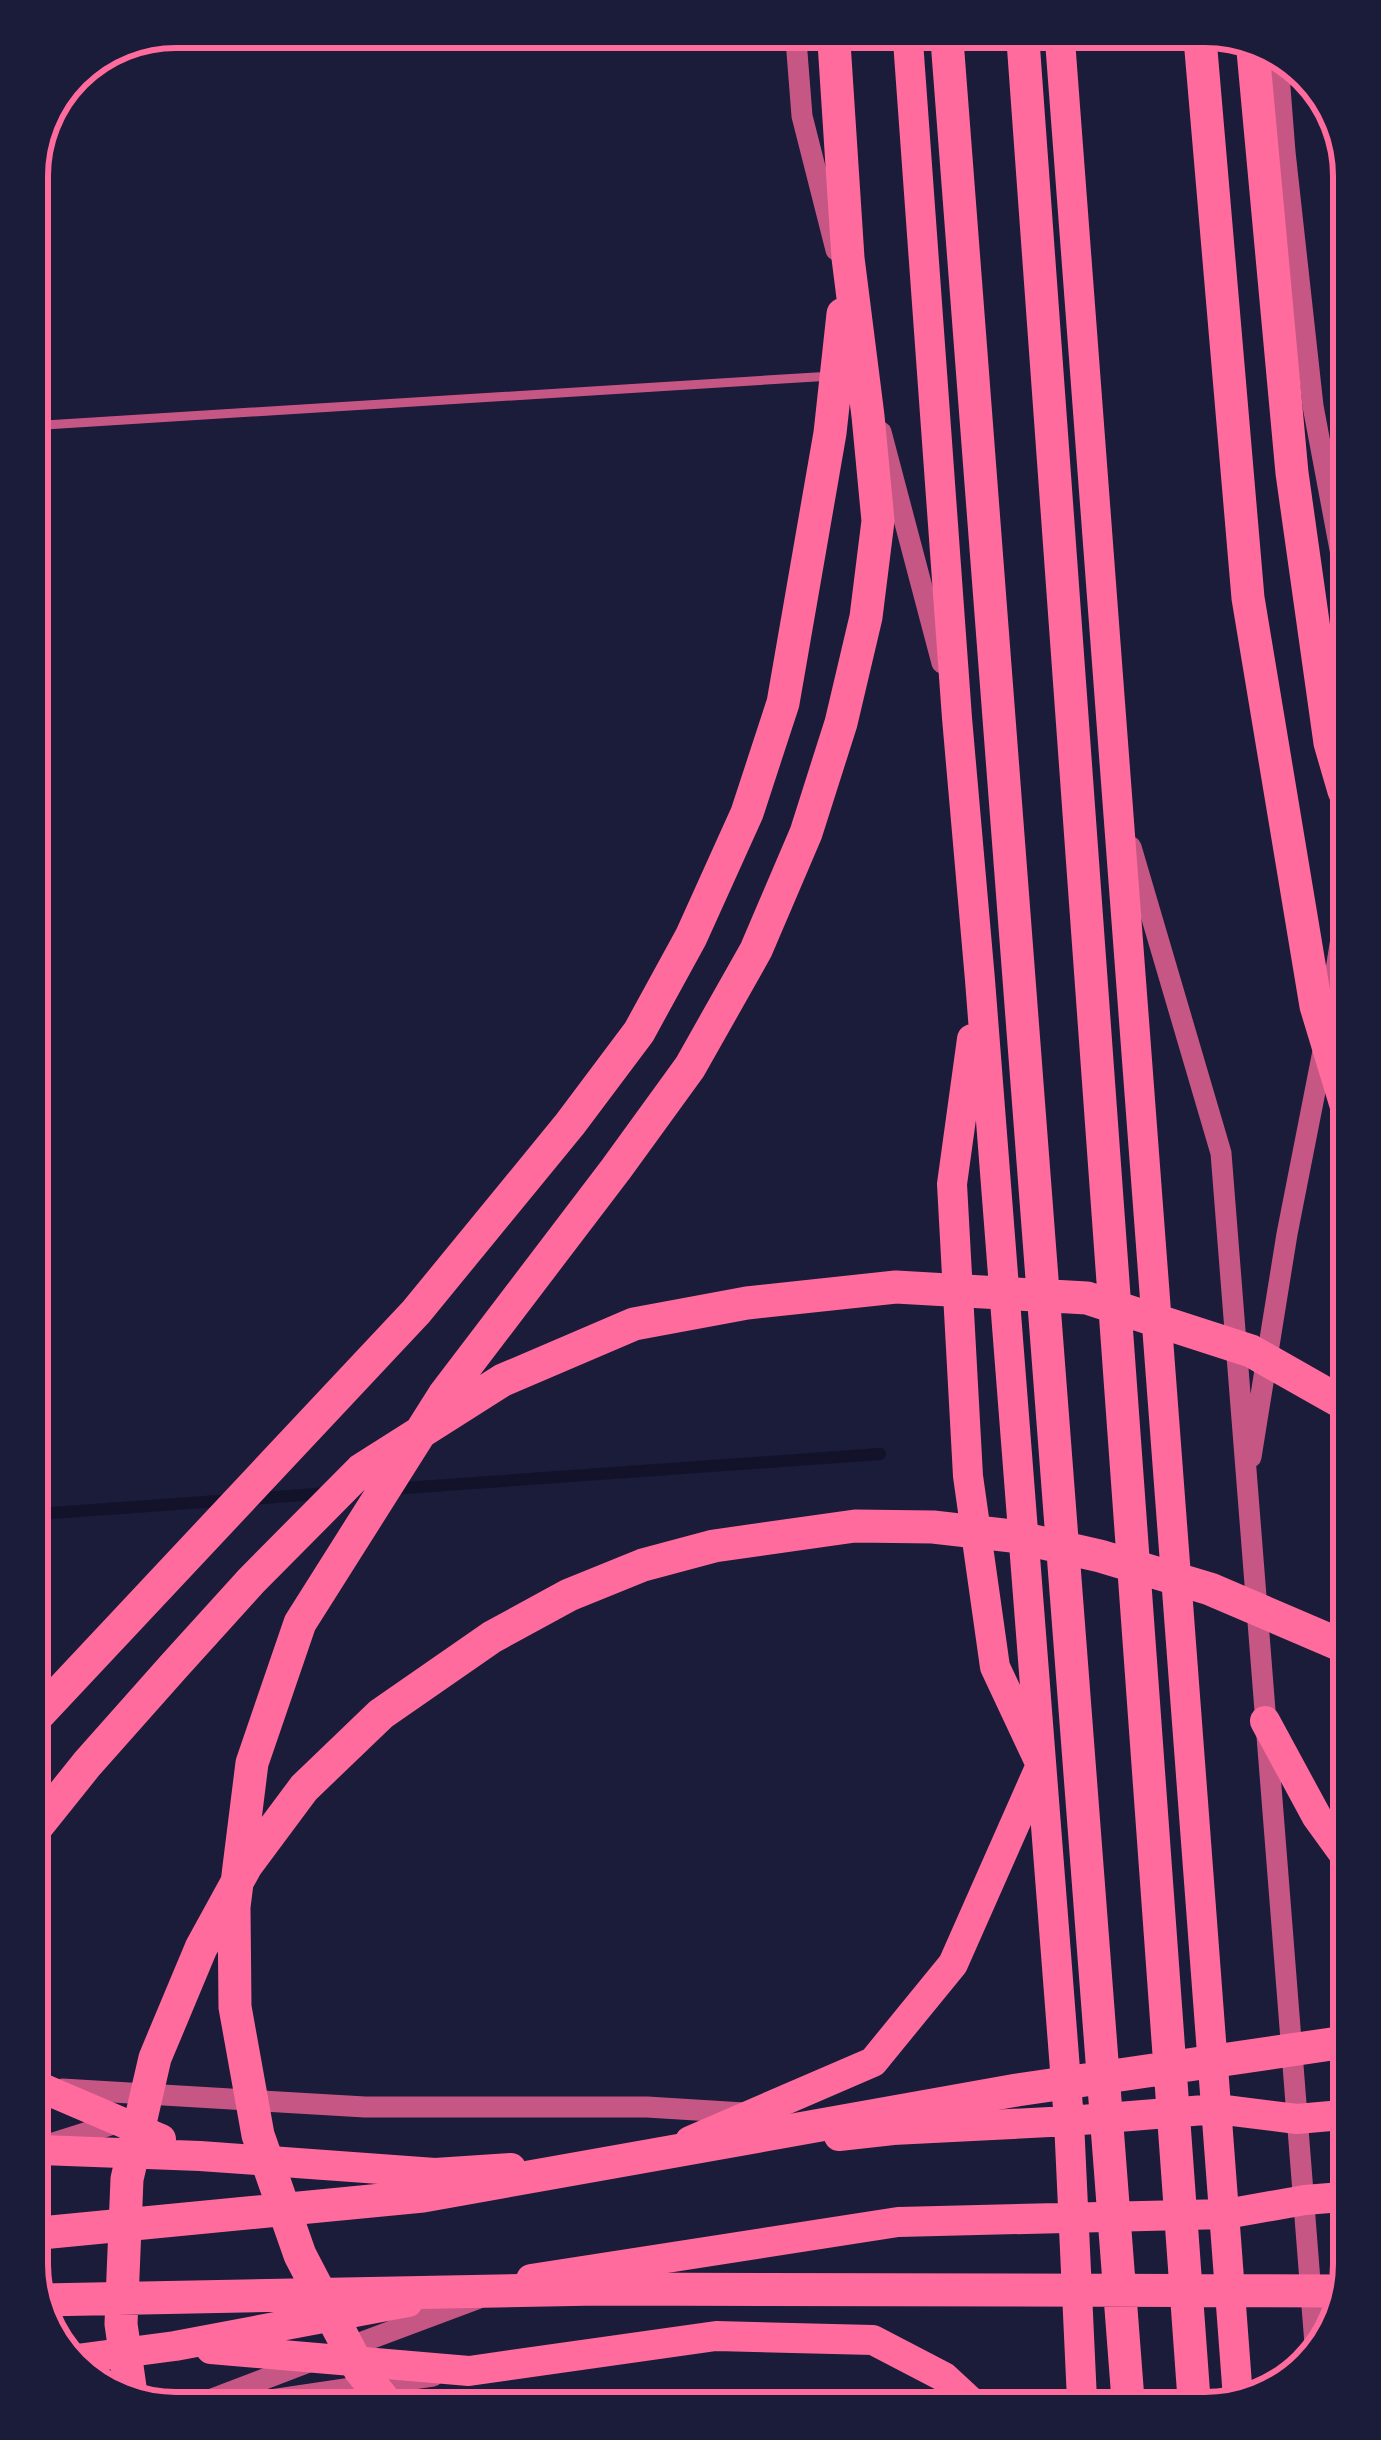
<svg xmlns="http://www.w3.org/2000/svg" width="1381" height="2440" font-family="Lato,sans-serif">
<rect width="100%" height="100%" fill="#1b1b3a"/>
<g fill="none" stroke-linecap="round" stroke-linejoin="round">
<path stroke="#12122b" stroke-width="12" d="M 390,1489 L 880,1454
M 252,1499 L 328,1493
M 37,1514 L 232,1500"/>
<path stroke="#c65784" stroke-width="9" d="M 29,426 L 832,376"/>
<path stroke="#c65784" stroke-width="21" d="M 795,27 L 802,116 L 836,250
M 1277,49 L 1285,152 L 1313,406 L 1342,560
M 881,432 L 942,663
M 1131,847 L 1221,1153 L 1316,2357
M 1251,1457 L 1287,1234 L 1324,1046 L 1345,913
M 62,2089 L 365,2107 L 647,2107 L 744,2113
M 50,2144 L 123,2121
M 338,2351 L 477,2299
M 209,2409 L 433,2376
M 175,2413 L 309,2362"/>
<path stroke="#ff6b9d" stroke-width="30" d="M 907,27 L 957,718 L 980,980 L 1069,2121 L 1082,2400
M 1059,27 L 1238,2398
M 1265,1721 L 1317,1817 L 1351,1864
M 42,2088 L 161,2139
M 839,2136 L 893,2130 L 1069,2121 L 1217,2109 L 1297,2119 L 1353,2114
M 690,2141 L 873,2062 L 953,1964 L 1041,1765 L 995,1667 L 968,1476 L 952,1184 L 972,1039
M 41,2150 L 200,2156 L 435,2173 L 511,2168
M 531,2279 L 898,2222 L 1226,2214 L 1305,2200 L 1354,2196
M 211,2349 L 469,2371 L 716,2336 L 873,2340 L 944,2377 L 971,2402
M 69,2360 L 175,2346 L 408,2302"/>
<path stroke="#ff6b9d" stroke-width="33" d="M 946,27 L 1128,2400
M 1022,27 L 1194,2399
M 1199,27 L 1248,598 L 1316,1006 L 1346,1105
M 1252,40 L 1292,473 L 1330,743 L 1344,791
M 38,1715 L 416,1312 L 570,1124 L 639,1032 L 691,937 L 747,813 L 783,703 L 830,433 L 843,314
M 39,1824 L 87,1764 L 174,1666 L 251,1581 L 361,1470 L 503,1380 L 634,1324 L 747,1303 L 896,1287 L 1087,1298 L 1251,1351 L 1348,1406
M 41,2233 L 423,2196 L 1017,2090 L 1352,2041
M 42,2300 L 599,2289 L 1346,2291
M 132,2401 L 121,2324 L 127,2179 L 155,2058 L 201,1948 L 246,1866 L 304,1788 L 381,1714 L 492,1637 L 569,1595 L 643,1565 L 714,1546 L 855,1526 L 933,1527 L 1012,1536 L 1100,1556 L 1210,1589 L 1350,1649
M 392,2410 L 360,2370 L 300,2255 L 258,2135 L 235,2007 L 234,1907 L 252,1763 L 300,1623 L 444,1395 L 616,1169 L 690,1067 L 756,950 L 806,833 L 841,723 L 866,617 L 878,521 L 868,416 L 848,258 L 833,27"/>
</g>
<path d="M0 0H1381V2440H0ZM176 48H1205A128 128 0 0 1 1333 176V2264A128 128 0 0 1 1205 2392H176A128 128 0 0 1 48 2264V176A128 128 0 0 1 176 48Z" fill="#1b1b3a" fill-rule="evenodd"/>
<path fill="none" stroke="#ff6b9d" stroke-width="6" d="M176 48H1205A128 128 0 0 1 1333 176V2264A128 128 0 0 1 1205 2392H176A128 128 0 0 1 48 2264V176A128 128 0 0 1 176 48Z"/>
</svg>
